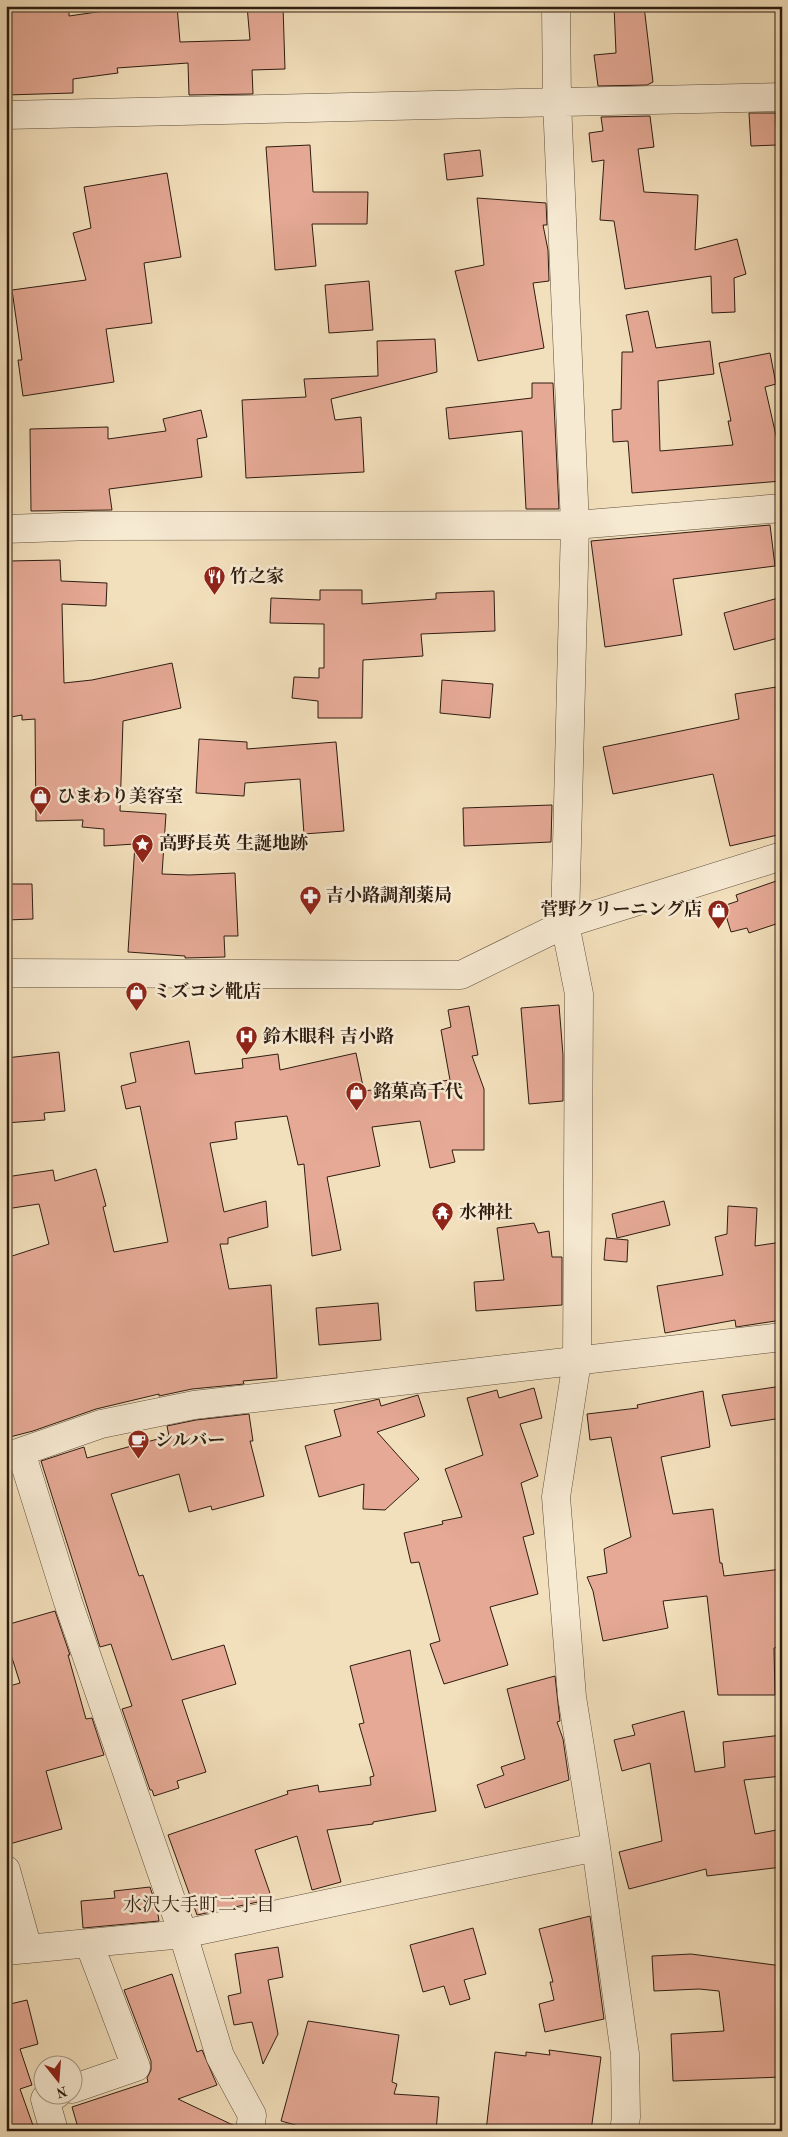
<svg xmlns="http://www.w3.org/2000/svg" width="788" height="2137" font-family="'Old Standard TT','Noto Serif JP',serif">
<rect width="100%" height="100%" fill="#f2dfbb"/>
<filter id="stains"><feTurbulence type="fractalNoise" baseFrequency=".004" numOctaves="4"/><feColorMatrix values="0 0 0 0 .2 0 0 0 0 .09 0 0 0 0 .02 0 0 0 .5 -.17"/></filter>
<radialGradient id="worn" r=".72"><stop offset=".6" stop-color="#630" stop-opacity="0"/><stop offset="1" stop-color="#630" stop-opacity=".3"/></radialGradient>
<path fill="#e5a995" stroke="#2e1d11" d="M 6,6 L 69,6 L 69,16 L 139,6 L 177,6 L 180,42 L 250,40 L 247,6 L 283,6 L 285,69 L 252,70 L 253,94 L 189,95 L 188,63 L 117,68 L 118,73 L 73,79 L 73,93 L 6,95 Z
M 614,6 L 644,6 L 653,82 L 647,85 L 598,86 L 594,55 L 616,53 Z
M 749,113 L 776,113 L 777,145 L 751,146 Z
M 650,116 L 654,147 L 638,149 L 644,192 L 698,195 L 695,250 L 737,239 L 746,274 L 734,278 L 735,312 L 712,313 L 711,276 L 625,289 L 614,221 L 600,220 L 604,160 L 592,162 L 589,133 L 603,131 L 601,117 Z
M 310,145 L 313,192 L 368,192 L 367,224 L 312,224 L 316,266 L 275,270 L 266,147 Z
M 480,150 L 483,176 L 447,180 L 444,154 Z
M 167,173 L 181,257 L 144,263 L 152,323 L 106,329 L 114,382 L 23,396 L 18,360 L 22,360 L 12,290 L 86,280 L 73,233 L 91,228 L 84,187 Z
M 477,198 L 546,203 L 547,225 L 543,225 L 548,250 L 549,281 L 533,283 L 544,348 L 478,361 L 455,271 L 484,265 Z
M 369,281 L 373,330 L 329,333 L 325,285 Z
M 648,311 L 656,348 L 710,341 L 714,374 L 658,381 L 660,451 L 733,445 L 728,421 L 731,421 L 719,363 L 770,353 L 776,384 L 765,387 L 782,462 L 782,481 L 632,493 L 628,441 L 613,442 L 612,410 L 621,409 L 622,352 L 633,352 L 626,315 Z
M 435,339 L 437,372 L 331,399 L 335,420 L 361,417 L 364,472 L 246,478 L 242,400 L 306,397 L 304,379 L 378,376 L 377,341 Z
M 532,383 L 553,383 L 559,509 L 526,509 L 522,431 L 449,439 L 446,408 L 532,398 Z
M 201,410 L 207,437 L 197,439 L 202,477 L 109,489 L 112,510 L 31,511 L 30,429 L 108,427 L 108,439 L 166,431 L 163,419 Z
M 770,525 L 775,566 L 673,579 L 682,635 L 605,647 L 591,541 Z
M 60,560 L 61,581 L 107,583 L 106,606 L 62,604 L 64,683 L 92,680 L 172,663 L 181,708 L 123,721 L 120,811 L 166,814 L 162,874 L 189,875 L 235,873 L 238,936 L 224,936 L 225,957 L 185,958 L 185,956 L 128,952 L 135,844 L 104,846 L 104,829 L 82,827 L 83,820 L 36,821 L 35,719 L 22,720 L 22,715 L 6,718 L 6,579 L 10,579 L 9,561 Z
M 320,590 L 362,590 L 362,604 L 436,599 L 436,593 L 494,591 L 495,631 L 421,634 L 423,656 L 363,660 L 362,718 L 318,718 L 318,701 L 292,698 L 294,677 L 319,678 L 319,668 L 324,668 L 324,624 L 270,623 L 271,598 L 320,600 Z
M 782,597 L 782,637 L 734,650 L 724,613 Z
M 442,680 L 493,684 L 490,718 L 440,713 Z
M 776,687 L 782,727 L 782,834 L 730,846 L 713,774 L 613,794 L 603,747 L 739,719 L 735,694 Z
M 199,739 L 247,742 L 247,749 L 336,742 L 344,831 L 304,834 L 300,779 L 245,783 L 244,796 L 196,793 Z
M 552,805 L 551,842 L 464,846 L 463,808 Z
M 782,879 L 782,922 L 749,933 L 747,928 L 731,932 L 723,906 L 738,901 L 736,895 Z
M 6,884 L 32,884 L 33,919 L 6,920 Z
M 559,1005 L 563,1055 L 563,1101 L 529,1104 L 521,1008 Z
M 469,1006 L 478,1055 L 472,1056 L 484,1089 L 484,1150 L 452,1150 L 455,1162 L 430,1168 L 420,1121 L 372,1127 L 380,1166 L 327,1177 L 341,1250 L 312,1256 L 304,1164 L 298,1165 L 287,1116 L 235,1122 L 237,1139 L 210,1143 L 224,1212 L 266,1201 L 268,1227 L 228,1238 L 228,1244 L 220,1244 L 229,1289 L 271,1285 L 277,1378 L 243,1381 L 244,1384 L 192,1389 L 159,1396 L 159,1394 L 96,1409 L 33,1431 L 6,1438 L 6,1258 L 49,1244 L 39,1204 L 6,1209 L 6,1177 L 53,1170 L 55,1181 L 96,1169 L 106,1206 L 103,1207 L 114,1252 L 168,1242 L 140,1106 L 126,1109 L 121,1086 L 136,1082 L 130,1053 L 189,1041 L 195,1074 L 243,1068 L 242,1059 L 278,1054 L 280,1070 L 356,1053 L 364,1091 L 450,1080 L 441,1030 L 451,1027 L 448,1010 Z
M 59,1052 L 65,1111 L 44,1113 L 45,1120 L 6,1123 L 6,1058 Z
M 664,1201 L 670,1225 L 617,1238 L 612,1214 Z
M 728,1206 L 757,1208 L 755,1246 L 782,1242 L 782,1320 L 736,1327 L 735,1320 L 665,1333 L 657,1286 L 723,1275 L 715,1237 L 727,1234 Z
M 534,1223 L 538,1233 L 549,1231 L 552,1257 L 562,1257 L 562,1305 L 476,1311 L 474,1282 L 504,1280 L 497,1228 Z
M 606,1238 L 628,1240 L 627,1262 L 604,1260 Z
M 378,1303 L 381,1340 L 319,1345 L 316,1308 Z
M 782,1386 L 782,1418 L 731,1426 L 722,1395 Z
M 534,1388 L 542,1418 L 520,1424 L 538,1476 L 521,1483 L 534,1534 L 523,1537 L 538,1594 L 490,1607 L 508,1665 L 444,1684 L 430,1644 L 440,1641 L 419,1562 L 411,1563 L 404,1533 L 443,1524 L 442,1521 L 462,1517 L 445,1469 L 483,1455 L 467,1398 L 497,1390 L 499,1398 Z
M 703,1391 L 710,1447 L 661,1457 L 673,1514 L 713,1509 L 720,1563 L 722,1563 L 724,1576 L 782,1569 L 782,1646 L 774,1648 L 775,1695 L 718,1695 L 707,1596 L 663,1601 L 668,1628 L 603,1641 L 593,1591 L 587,1577 L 607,1573 L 604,1549 L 631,1537 L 611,1437 L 590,1440 L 587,1414 L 638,1408 L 637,1405 Z
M 418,1395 L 425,1416 L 377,1432 L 419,1479 L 385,1510 L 363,1509 L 364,1484 L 319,1497 L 305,1446 L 341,1436 L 334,1410 L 379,1399 L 381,1406 Z
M 249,1414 L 253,1441 L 250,1441 L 264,1496 L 212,1510 L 211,1506 L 189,1512 L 179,1474 L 111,1494 L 139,1576 L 143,1575 L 172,1660 L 224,1645 L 236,1684 L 182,1700 L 206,1772 L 177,1781 L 179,1788 L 154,1796 L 152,1790 L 150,1790 L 122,1709 L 132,1706 L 111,1644 L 100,1647 L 41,1461 L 84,1447 L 87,1458 L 169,1436 L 167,1426 L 196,1420 Z
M 55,1611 L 70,1655 L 68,1655 L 86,1719 L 92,1718 L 104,1755 L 46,1771 L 62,1829 L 6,1845 L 6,1687 L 20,1683 L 6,1639 L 6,1625 Z
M 410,1650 L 436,1811 L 373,1822 L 373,1824 L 327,1830 L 341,1882 L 312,1890 L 297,1836 L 255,1850 L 272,1899 L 197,1915 L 168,1835 L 288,1794 L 287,1791 L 318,1785 L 319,1792 L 371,1785 L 370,1777 L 374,1776 L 359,1724 L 364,1723 L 350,1666 Z
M 555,1676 L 560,1721 L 557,1722 L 563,1739 L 569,1780 L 485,1808 L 477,1785 L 504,1775 L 501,1767 L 525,1759 L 507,1689 Z
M 684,1711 L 695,1772 L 725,1767 L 723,1742 L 782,1735 L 782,1776 L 744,1780 L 755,1834 L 782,1829 L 782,1867 L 707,1876 L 706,1869 L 629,1889 L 619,1852 L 662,1841 L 650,1763 L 622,1771 L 614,1740 L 635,1735 L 632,1725 Z
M 150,1887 L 157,1908 L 159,1921 L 83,1928 L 81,1901 L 115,1898 L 114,1891 Z
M 590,1916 L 604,2019 L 545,2032 L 539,2004 L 554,2000 L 550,1982 L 553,1982 L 539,1929 Z
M 473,1928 L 486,1974 L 464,1980 L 470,1999 L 450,2005 L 444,1986 L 423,1992 L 410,1945 Z
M 278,1947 L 283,1977 L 268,1980 L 278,2034 L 263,2064 L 252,2022 L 234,2025 L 228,1996 L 241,1993 L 235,1954 Z
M 691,1954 L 782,1966 L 782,2077 L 673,2081 L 671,2034 L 724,2031 L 719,1991 L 699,1989 L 654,1991 L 652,1956 Z
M 172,1974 L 197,2052 L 202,2050 L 217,2085 L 178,2099 L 235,2126 L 235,2131 L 79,2131 L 72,2107 L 148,2082 L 147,2078 L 151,2070 L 151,2061 L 124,1990 Z
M 27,2000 L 38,2044 L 20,2049 L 32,2085 L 20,2089 L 35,2131 L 6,2131 L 6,2005 Z
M 308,2021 L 399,2035 L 392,2082 L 397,2084 L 394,2094 L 439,2097 L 436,2131 L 317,2131 L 281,2121 Z
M 549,2050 L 601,2057 L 591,2131 L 486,2131 L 495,2052 L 526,2056 L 526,2052 L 550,2055 Z"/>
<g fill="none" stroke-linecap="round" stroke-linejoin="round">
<defs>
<path id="minor" d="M 556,6 L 557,101 L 575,525 L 565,924 L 579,994 L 577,1361 L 556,1497 L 572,1697 L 596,1847 L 625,2054 L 626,2117 L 624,2131
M 6,115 L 782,97
M 6,529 L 92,526 L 575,525 L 782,508
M 6,973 L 461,975 L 565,924 L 782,856
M 21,1452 L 68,1602 L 183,1934 L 220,2056 L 252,2115 L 250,2131
M 6,1457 L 101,1424 L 194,1405 L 782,1337
M 6,1870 L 28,1949
M 6,1951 L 183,1934 L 596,1847
M 72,2089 L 136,2067 L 89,1943
M 54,2131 L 45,2099 L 57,2094"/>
</defs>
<use href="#minor" stroke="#5f4e3c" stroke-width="29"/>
<use href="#minor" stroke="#f7ead3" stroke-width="28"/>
</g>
<defs>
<symbol id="restaurant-pin" viewBox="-11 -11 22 30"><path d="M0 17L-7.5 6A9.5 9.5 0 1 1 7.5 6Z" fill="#8f2418" stroke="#f7ead3"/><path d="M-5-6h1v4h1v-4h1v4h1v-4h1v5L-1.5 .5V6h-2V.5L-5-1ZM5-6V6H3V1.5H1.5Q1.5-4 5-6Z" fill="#fff"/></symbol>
<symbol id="shop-pin" viewBox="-11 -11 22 30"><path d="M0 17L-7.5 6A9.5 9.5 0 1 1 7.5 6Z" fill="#8f2418" stroke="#f7ead3"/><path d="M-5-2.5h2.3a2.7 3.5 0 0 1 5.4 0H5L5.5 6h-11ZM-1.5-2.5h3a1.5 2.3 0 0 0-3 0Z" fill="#fff"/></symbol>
<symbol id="sight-pin" viewBox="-11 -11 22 30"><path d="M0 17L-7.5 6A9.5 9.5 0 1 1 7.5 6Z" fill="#8f2418" stroke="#f7ead3"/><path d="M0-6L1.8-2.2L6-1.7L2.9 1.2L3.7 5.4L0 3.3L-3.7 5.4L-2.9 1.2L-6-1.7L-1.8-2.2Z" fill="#fff"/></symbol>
<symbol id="pharmacy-pin" viewBox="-11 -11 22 30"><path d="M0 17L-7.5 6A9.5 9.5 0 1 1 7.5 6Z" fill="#8f2418" stroke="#f7ead3"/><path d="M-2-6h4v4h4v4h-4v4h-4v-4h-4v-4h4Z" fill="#fff"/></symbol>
<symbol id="hospital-pin" viewBox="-11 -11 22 30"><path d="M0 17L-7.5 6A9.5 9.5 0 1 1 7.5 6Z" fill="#8f2418" stroke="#f7ead3"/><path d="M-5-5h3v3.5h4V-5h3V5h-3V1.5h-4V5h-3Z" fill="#fff"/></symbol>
<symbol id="temple-pin" viewBox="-11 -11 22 30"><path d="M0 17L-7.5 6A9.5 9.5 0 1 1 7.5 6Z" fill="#8f2418" stroke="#f7ead3"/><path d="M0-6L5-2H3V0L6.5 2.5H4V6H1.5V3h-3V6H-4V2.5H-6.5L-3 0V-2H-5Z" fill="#fff"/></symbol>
<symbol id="cafe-pin" viewBox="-11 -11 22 30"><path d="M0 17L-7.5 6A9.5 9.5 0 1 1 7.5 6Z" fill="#8f2418" stroke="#f7ead3"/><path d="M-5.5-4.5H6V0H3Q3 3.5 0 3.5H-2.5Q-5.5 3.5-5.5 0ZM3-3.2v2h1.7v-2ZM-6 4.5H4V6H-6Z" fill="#fff"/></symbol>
</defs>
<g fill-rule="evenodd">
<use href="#restaurant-pin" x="202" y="564" width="25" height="34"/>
<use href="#shop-pin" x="28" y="784" width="25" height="34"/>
<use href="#sight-pin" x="130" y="832" width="25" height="34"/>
<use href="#pharmacy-pin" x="298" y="884" width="25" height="34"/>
<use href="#shop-pin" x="706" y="898" width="25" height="34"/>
<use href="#shop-pin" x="124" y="980" width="25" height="34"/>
<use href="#hospital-pin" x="234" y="1024" width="25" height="34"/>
<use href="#shop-pin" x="344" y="1080" width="25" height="34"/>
<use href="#temple-pin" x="430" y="1200" width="25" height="34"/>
<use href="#cafe-pin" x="126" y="1428" width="25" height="34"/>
</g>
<g text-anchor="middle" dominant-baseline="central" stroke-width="5" stroke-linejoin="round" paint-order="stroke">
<g font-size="18" font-weight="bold" fill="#2e1d11" stroke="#f7ead3" text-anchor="start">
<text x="230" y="577">竹之家</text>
<text x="57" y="797">ひまわり美容室</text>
<text x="159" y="844">高野長英 生誕地跡</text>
<text x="326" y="896">吉小路調剤薬局</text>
<text x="702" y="910" text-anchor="end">菅野クリーニング店</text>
<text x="153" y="992">ミズコシ靴店</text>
<text x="263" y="1037">鈴木眼科 吉小路</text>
<text x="373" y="1092">銘菓高千代</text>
<text x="459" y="1213">水神社</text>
<text x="155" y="1441">シルバー</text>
</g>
<g font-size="19" fill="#2e1d11" stroke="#f7ead3">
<text x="199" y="1906">水沢大手町二丁目</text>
</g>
</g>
<rect width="788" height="2137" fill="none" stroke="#f2dfbb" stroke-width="25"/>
<rect x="8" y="8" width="773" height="2122" fill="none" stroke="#2e1d11" stroke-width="2.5"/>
<rect x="12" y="12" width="763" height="2112" fill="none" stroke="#2e1d11"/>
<g transform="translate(58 2080) rotate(163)"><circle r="24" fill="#f7ead3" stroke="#a79885"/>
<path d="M0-4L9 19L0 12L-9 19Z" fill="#8f2418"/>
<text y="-8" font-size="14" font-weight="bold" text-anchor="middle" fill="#2e1d11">N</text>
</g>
<rect width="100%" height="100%" filter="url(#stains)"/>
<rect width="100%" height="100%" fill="url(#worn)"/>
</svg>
